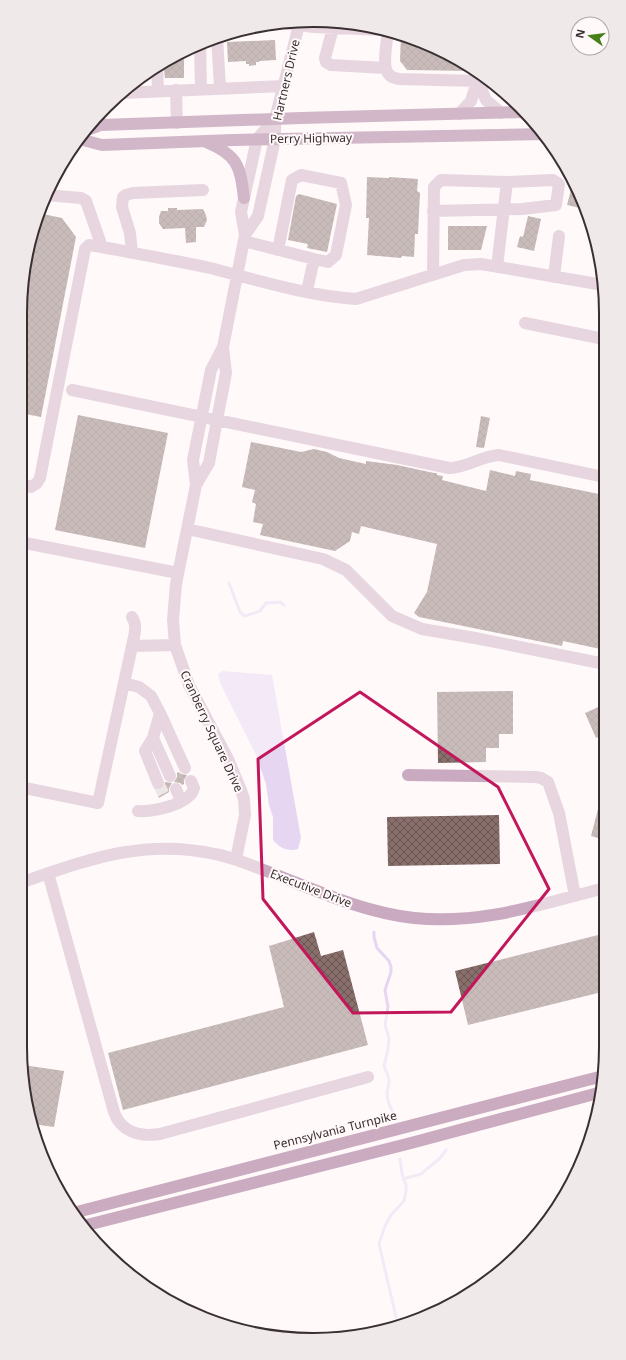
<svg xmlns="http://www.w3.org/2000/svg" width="626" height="1360" font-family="'Noto Sans',sans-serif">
<defs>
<pattern id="building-cross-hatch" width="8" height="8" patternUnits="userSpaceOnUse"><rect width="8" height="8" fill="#886f6b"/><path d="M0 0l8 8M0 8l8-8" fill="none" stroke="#6a5754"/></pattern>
</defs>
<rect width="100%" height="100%" fill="#fff9fa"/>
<path fill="#e6d6f2" d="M 223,671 L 272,675 L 301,838 L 298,849 C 287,852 280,848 273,840 L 273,817 L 269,805 L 266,784 L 256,755 L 220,683 L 218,674 Z"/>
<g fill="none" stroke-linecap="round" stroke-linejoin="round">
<path stroke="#e6d6f2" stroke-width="3" d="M 229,583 L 240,612 L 245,616 L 260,611 L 266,603 L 280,602 L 284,605
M 374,932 L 374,937 L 377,948 L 389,961 L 391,967 L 391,972 L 385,990 L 388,1007 L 385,1025 L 389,1038 L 388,1049 L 384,1066 C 386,1071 389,1076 389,1082 C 389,1085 388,1088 387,1092 C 387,1100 390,1109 396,1116
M 403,1179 L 421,1174 L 440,1158 L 446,1150
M 396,1317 L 379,1244 L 385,1226 L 391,1215 L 404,1201 L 406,1191 L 406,1185 L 402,1174 L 400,1159"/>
</g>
<path fill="url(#building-cross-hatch)" d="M 401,35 L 425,42 L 473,70 L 473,71 L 407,70 L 400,61 Z
M 275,40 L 276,60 L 259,61 L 259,62 L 256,62 L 256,65 L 249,66 L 249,64 L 246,64 L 246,61 L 228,62 L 227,42 Z
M 184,52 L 184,78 L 165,78 L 163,62 Z
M 367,177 L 389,178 L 389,177 L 418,179 L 417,191 L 420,193 L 418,234 L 415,234 L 414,257 L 402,256 L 401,258 L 367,255 L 369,218 L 366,218 Z
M 573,182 L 582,199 L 580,208 L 567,205 Z
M 299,194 L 337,204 L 327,252 L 307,248 L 308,244 L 288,240 L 296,196 Z
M 168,208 L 177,208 L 177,210 L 203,209 L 206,215 L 207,220 L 204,227 L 196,227 L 196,242 L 186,243 L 185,228 L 163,229 L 159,223 L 159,217 L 161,211 L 168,211 Z
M 38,213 L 62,218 L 76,237 L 41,417 L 20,413 L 20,313 L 26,256 Z
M 528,216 L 541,219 L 534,251 L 517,247 L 520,236 L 523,237 Z
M 448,226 L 487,226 L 481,250 L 448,250 Z
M 78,415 L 168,433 L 145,548 L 55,530 Z
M 481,416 L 490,418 L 484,448 L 476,447 Z
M 251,442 L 301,452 L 314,449 L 327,452 L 339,458 L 366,464 L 366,461 L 397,465 L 434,473 L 437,473 L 437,475 L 443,476 L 442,480 L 486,491 L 490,470 L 515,476 L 516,471 L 531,474 L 530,480 L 604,495 L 605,650 L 563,641 L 562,646 L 419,617 L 414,613 L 427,592 L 437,544 L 361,526 L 359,534 L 352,532 L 350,541 L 335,551 L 260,535 L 263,524 L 253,522 L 256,504 L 252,502 L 255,490 L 242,487 Z
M 513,691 L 513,734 L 499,734 L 499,748 L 486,748 L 486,762 L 438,763 L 437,692 Z
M 605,704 L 605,734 L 596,738 L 585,713 Z
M 178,772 L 181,774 L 187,775 L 184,780 L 184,784 L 182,785 L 180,783 L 174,782 L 177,777 L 177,773 Z
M 165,782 L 172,783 L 169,788 L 169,792 L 159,798 L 156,790 L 160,790 L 164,788 Z
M 598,809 L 605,811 L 605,840 L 591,836 Z
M 499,815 L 500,864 L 388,866 L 387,817 Z
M 314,932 L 321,956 L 343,950 L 368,1045 L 123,1110 L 108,1053 L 284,1007 L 269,946 Z
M 606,933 L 606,991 L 468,1025 L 455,971 Z
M 23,1065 L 64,1071 L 54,1127 L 33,1124 Z"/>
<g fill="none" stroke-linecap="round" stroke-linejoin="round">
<path stroke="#d8d1d2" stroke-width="12" stroke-dasharray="12 6" stroke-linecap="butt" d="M 158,783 L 164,795"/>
<path stroke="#c9aac0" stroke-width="12" d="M 285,23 L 313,27 L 384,30
M 333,28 L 325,58 L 326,62 L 331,65 L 385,68
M 388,31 C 387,41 382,66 388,73 C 390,77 394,78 399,79 L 478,81
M 217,37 L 220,88
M 200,43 L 201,89
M 157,66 L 158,91
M 478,81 L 486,100 L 501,113
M 176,90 L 177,123
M 122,93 L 284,86
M 459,114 L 471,101 L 479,75
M 45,195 L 81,198 L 86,201 L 102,247
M 245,235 L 258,216 L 275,139 L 275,119 L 300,21
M 244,241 L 314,259 L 307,291
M 278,250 L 292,180 L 301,175 L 341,183 L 346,205 L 336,255 L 328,262 L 314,259
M 132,253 L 130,233 L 122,207 L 123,197 L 126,195 L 133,193 L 203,190
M 497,267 L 507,182
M 433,275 L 434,187 L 441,180 L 507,182 L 553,180 L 559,184 L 556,205 L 522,209 L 433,211
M 554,277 L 559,236
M 525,323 L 604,339
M 72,390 L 449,468 C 467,468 481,456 499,455 L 604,477
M 20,484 L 31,487 L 37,483 L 40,478 L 85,249 L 89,245 L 102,247 C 138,254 174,260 210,268 C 257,280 308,296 356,299 L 464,265 L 481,264 L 603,285
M 196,485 L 209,463 L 217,420 L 226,373 L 223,347
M 187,529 L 323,559 L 346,570 L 392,616 L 422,629 L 475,638 L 605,664
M 20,542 L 178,573
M 132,646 L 175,645
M 124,683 L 139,687 L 151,696 L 160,713 L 185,768
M 153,738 L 170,776
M 408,775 L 536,777 L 541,778 L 548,782 L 559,813 L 575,896
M 158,783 L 145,751 L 153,738 L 160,713
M 20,787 L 98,803 L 132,646 C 134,636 138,626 132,617
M 176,789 L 181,801
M 138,811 C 152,812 179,806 189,796 C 192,794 193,791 194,788 L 191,781
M 236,859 L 245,815 L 244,799 L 241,790 L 228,759 L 189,685 L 175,645 L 173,620 L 176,584 L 196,485 L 193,460 L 211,370 L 223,347 L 245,235 L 241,212 L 257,139 L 275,119
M 48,873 L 114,1112 C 121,1132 140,1137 160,1134 L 368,1077
M 20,883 C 87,860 143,838 215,854 C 231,857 246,863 261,869 C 312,888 360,912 414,918 C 482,925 541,904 605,888
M 359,1336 L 383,1329"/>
<path stroke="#9b668d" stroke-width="12" d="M 85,131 L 101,125 L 301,118 L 523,112
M 79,139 L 102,145 L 233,140 L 544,134
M 206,142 C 238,155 240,166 244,198"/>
<path stroke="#8a4d7b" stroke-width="12" d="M 73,1213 L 603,1076
M 83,1226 L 411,1143 L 602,1092"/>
</g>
<path d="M0 0H626V1360H0ZM 360,692 L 498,787 L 549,889 L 451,1012 L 353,1013 L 263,899 L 258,759 Z" fill="#fff9fa" fill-opacity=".55" fill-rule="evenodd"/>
<path fill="none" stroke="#c2185b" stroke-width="3" stroke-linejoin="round" d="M 360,692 L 498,787 L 549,889 L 451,1012 L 353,1013 L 263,899 L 258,759 Z"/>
<g text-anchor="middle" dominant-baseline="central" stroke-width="4" stroke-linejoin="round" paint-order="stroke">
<g font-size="12" fill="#3a2f31" stroke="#fff9fa">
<text transform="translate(286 80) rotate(-77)">Hartners Drive</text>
<text transform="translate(311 138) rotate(-1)">Perry Highway</text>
<text transform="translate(212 731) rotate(65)">Cranberry Square Drive</text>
<text transform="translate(311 888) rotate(21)">Executive Drive</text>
<text transform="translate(335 1130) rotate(-14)">Pennsylvania Turnpike</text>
</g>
</g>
<path d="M0 0H626V1360H0ZM313 27H313A286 286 0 0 1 599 313V1047A286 286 0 0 1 313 1333H313A286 286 0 0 1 27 1047V313A286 286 0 0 1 313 27Z" fill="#efe9ea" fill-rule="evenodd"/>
<path fill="none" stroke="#3a2f31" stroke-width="2" d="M313 27H313A286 286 0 0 1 599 313V1047A286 286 0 0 1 313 1333H313A286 286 0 0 1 27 1047V313A286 286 0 0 1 313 27Z"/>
<g transform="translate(590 36) rotate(284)"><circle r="19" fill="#fff9fa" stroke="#b0a8aa"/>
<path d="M0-3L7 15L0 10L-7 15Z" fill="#478018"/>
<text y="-6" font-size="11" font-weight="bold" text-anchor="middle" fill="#3a2f31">N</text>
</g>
</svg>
